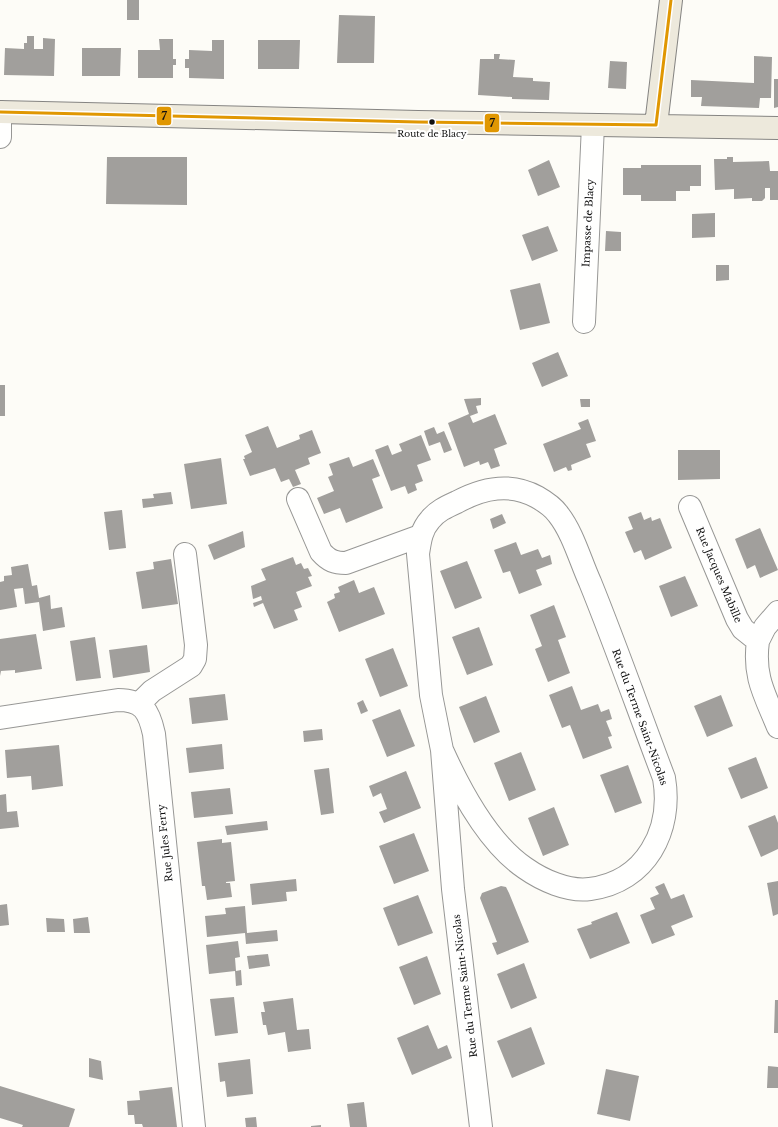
<svg xmlns="http://www.w3.org/2000/svg" width="778" height="1127" font-family="'Libre Baskerville',serif">
<rect width="100%" height="100%" fill="#fdfcf7"/>
<path fill="#a19f9c" d="M 127,0 L 139,0 L 139,20 L 127,20 Z
M 339,15 L 375,16 L 374,63 L 337,63 Z
M 27,36 L 34,36 L 34,49 L 43,49 L 43,38 L 55,39 L 54,76 L 4,75 L 5,48 L 24,49 L 24,43 L 27,43 Z
M 159,39 L 173,39 L 173,59 L 176,59 L 176,65 L 173,65 L 173,78 L 138,78 L 138,50 L 160,50 Z
M 212,40 L 224,40 L 224,79 L 189,78 L 189,68 L 185,68 L 185,59 L 189,59 L 189,50 L 212,51 Z
M 258,40 L 300,40 L 299,69 L 258,69 Z
M 82,48 L 121,48 L 120,76 L 82,76 Z
M 494,54 L 500,54 L 499,59 L 515,60 L 513,77 L 533,78 L 533,81 L 550,82 L 549,100 L 512,99 L 512,97 L 478,95 L 480,59 L 494,59 Z
M 754,56 L 772,57 L 771,98 L 760,98 L 759,108 L 701,106 L 702,97 L 691,97 L 691,80 L 754,83 Z
M 610,61 L 627,62 L 626,89 L 608,88 Z
M 774,79 L 778,79 L 778,107 L 774,108 Z
M 107,157 L 187,157 L 187,205 L 106,204 Z
M 727,157 L 733,157 L 733,162 L 769,161 L 770,171 L 778,171 L 778,200 L 770,200 L 770,188 L 765,188 L 765,198 L 762,201 L 752,201 L 752,198 L 734,199 L 734,189 L 715,190 L 714,159 L 727,159 Z
M 549,160 L 560,187 L 538,196 L 528,170 Z
M 641,165 L 701,165 L 701,186 L 690,186 L 690,191 L 676,191 L 676,201 L 641,201 L 641,195 L 623,195 L 623,168 L 641,168 Z
M 715,213 L 715,237 L 692,238 L 692,214 Z
M 548,226 L 558,251 L 532,261 L 522,235 Z
M 606,231 L 621,232 L 621,251 L 605,251 Z
M 716,265 L 729,265 L 729,280 L 716,281 Z
M 540,283 L 550,323 L 520,330 L 510,290 Z
M 558,352 L 568,376 L 542,387 L 532,363 Z
M 0,385 L 5,385 L 5,416 L 0,416 Z
M 481,398 L 481,405 L 476,406 L 478,413 L 470,416 L 473,423 L 495,414 L 507,444 L 494,449 L 500,466 L 491,469 L 488,462 L 480,465 L 479,461 L 464,467 L 448,423 L 469,414 L 464,399 Z
M 580,399 L 590,399 L 590,407 L 581,407 Z
M 588,419 L 596,441 L 586,444 L 591,457 L 571,465 L 572,470 L 568,471 L 566,467 L 554,472 L 543,444 L 581,429 L 578,423 Z
M 268,426 L 277,448 L 300,439 L 299,435 L 312,430 L 321,453 L 308,458 L 310,464 L 295,470 L 301,484 L 293,487 L 289,479 L 281,482 L 275,468 L 250,476 L 243,459 L 245,459 L 244,456 L 252,452 L 245,435 Z
M 434,427 L 437,434 L 444,431 L 452,450 L 444,453 L 440,442 L 429,446 L 424,431 Z
M 421,435 L 431,460 L 417,465 L 423,481 L 415,484 L 417,490 L 408,494 L 405,486 L 391,491 L 375,450 L 388,445 L 392,455 L 402,451 L 399,444 Z
M 678,450 L 720,450 L 720,479 L 678,480 Z
M 349,457 L 353,467 L 373,459 L 380,476 L 372,479 L 383,508 L 346,523 L 340,508 L 324,514 L 317,498 L 334,491 L 328,477 L 333,475 L 329,464 Z
M 221,458 L 227,504 L 191,509 L 184,464 Z
M 171,492 L 173,504 L 143,508 L 142,499 L 154,498 L 153,494 Z
M 122,510 L 126,548 L 109,550 L 104,512 Z
M 641,512 L 644,520 L 651,517 L 652,521 L 660,518 L 672,548 L 645,560 L 641,550 L 634,553 L 625,532 L 633,529 L 628,517 Z
M 502,514 L 506,523 L 493,529 L 490,519 Z
M 760,528 L 778,570 L 760,578 L 755,565 L 747,569 L 735,539 Z
M 243,531 L 245,547 L 214,560 L 208,545 Z
M 516,542 L 521,555 L 538,549 L 542,558 L 550,555 L 552,564 L 536,570 L 542,585 L 519,594 L 510,571 L 503,573 L 494,550 Z
M 293,557 L 296,565 L 301,563 L 304,569 L 308,568 L 312,576 L 308,577 L 312,586 L 296,592 L 302,607 L 294,610 L 298,620 L 274,629 L 263,603 L 254,607 L 253,603 L 262,600 L 261,596 L 253,599 L 251,586 L 266,580 L 261,569 Z
M 171,559 L 178,604 L 142,609 L 136,572 L 154,569 L 153,562 Z
M 467,561 L 482,598 L 455,609 L 440,571 Z
M 28,564 L 32,586 L 37,585 L 39,598 L 50,595 L 51,609 L 62,607 L 65,627 L 43,631 L 39,602 L 25,604 L 23,588 L 14,589 L 17,607 L 0,610 L 0,582 L 4,581 L 4,576 L 12,575 L 11,567 Z
M 685,576 L 698,606 L 671,617 L 659,586 Z
M 354,580 L 359,593 L 374,587 L 385,614 L 339,632 L 327,602 L 335,598 L 334,594 L 340,592 L 338,587 Z
M 554,605 L 566,637 L 558,640 L 570,673 L 548,682 L 535,649 L 542,646 L 530,615 Z
M 479,627 L 493,665 L 467,675 L 452,637 Z
M 36,634 L 42,669 L 15,673 L 15,670 L 1,671 L 0,676 L 0,639 Z
M 95,637 L 101,678 L 76,681 L 70,641 Z
M 147,645 L 150,672 L 113,678 L 109,650 Z
M 393,648 L 408,686 L 380,697 L 365,659 Z
M 572,686 L 581,710 L 598,704 L 601,712 L 609,709 L 612,719 L 606,721 L 612,736 L 608,737 L 612,748 L 583,759 L 570,725 L 562,728 L 549,695 Z
M 225,694 L 228,720 L 192,724 L 189,698 Z
M 721,695 L 733,726 L 707,737 L 694,706 Z
M 486,696 L 500,732 L 474,743 L 459,707 Z
M 363,700 L 368,711 L 361,714 L 357,703 Z
M 400,709 L 415,746 L 387,757 L 372,720 Z
M 322,729 L 323,740 L 304,742 L 303,731 Z
M 222,744 L 224,769 L 189,773 L 186,748 Z
M 59,745 L 63,786 L 32,790 L 31,776 L 7,778 L 5,750 Z
M 521,752 L 536,790 L 509,801 L 494,763 Z
M 756,757 L 768,788 L 741,799 L 728,768 Z
M 628,765 L 642,803 L 615,813 L 600,775 Z
M 329,768 L 334,813 L 321,815 L 314,770 Z
M 406,771 L 421,808 L 384,823 L 379,812 L 387,809 L 381,793 L 373,797 L 369,786 Z
M 230,788 L 233,814 L 194,818 L 191,792 Z
M 6,794 L 7,812 L 17,811 L 19,827 L 0,829 L 0,795 Z
M 554,807 L 569,845 L 543,856 L 528,818 Z
M 775,815 L 778,823 L 778,849 L 761,857 L 748,826 Z
M 267,821 L 268,830 L 227,835 L 225,826 Z
M 414,833 L 429,871 L 394,884 L 379,846 Z
M 222,839 L 222,843 L 231,842 L 235,881 L 226,882 L 226,883 L 230,883 L 232,897 L 207,900 L 205,886 L 202,886 L 197,842 Z
M 296,879 L 297,891 L 286,892 L 287,901 L 252,905 L 250,884 Z
M 778,881 L 778,914 L 773,916 L 767,883 Z
M 664,883 L 671,899 L 684,894 L 693,917 L 671,926 L 675,935 L 652,944 L 640,915 L 655,909 L 650,898 L 659,894 L 655,887 Z
M 501,886 L 506,887 L 509,893 L 529,942 L 497,955 L 492,943 L 497,942 L 480,898 L 482,893 Z
M 418,895 L 433,933 L 398,946 L 383,908 Z
M 7,904 L 9,925 L 0,926 L 0,905 Z
M 245,906 L 247,933 L 277,930 L 278,941 L 246,944 L 245,933 L 207,937 L 205,916 L 226,914 L 225,908 Z
M 617,912 L 630,943 L 590,959 L 577,929 L 592,924 L 591,922 Z
M 88,917 L 90,933 L 74,933 L 73,919 Z
M 46,918 L 64,919 L 65,932 L 47,932 Z
M 238,941 L 240,957 L 235,958 L 236,971 L 241,970 L 242,985 L 236,986 L 235,971 L 209,974 L 206,945 Z
M 268,954 L 270,966 L 249,969 L 247,956 Z
M 427,956 L 441,994 L 414,1005 L 399,967 Z
M 524,963 L 537,998 L 511,1009 L 497,974 Z
M 234,997 L 238,1033 L 215,1036 L 210,999 Z
M 293,998 L 297,1030 L 309,1029 L 311,1049 L 288,1052 L 285,1032 L 268,1035 L 266,1025 L 263,1025 L 261,1012 L 265,1012 L 263,1002 Z
M 775,1000 L 778,1000 L 778,1033 L 774,1033 Z
M 428,1025 L 438,1049 L 447,1045 L 452,1058 L 412,1075 L 397,1038 Z
M 531,1027 L 545,1064 L 512,1078 L 497,1041 Z
M 89,1058 L 101,1061 L 103,1080 L 89,1077 Z
M 250,1059 L 253,1094 L 227,1097 L 225,1081 L 220,1082 L 218,1063 Z
M 768,1066 L 778,1067 L 778,1088 L 767,1088 Z
M 606,1069 L 639,1076 L 630,1121 L 597,1114 Z
M 0,1086 L 75,1109 L 69,1127 L 22,1127 L 23,1125 L 0,1118 Z
M 172,1087 L 177,1127 L 143,1127 L 142,1124 L 135,1124 L 134,1115 L 128,1115 L 127,1101 L 140,1100 L 139,1091 Z
M 364,1102 L 367,1127 L 350,1127 L 347,1104 Z
M 256,1117 L 257,1127 L 246,1127 L 245,1118 Z
M 321,1125 L 321,1127 L 311,1127 L 311,1126 Z"/>
<g fill="none" stroke-linecap="round" stroke-linejoin="round">
<defs>
<path id="minor" d="M 0,137 L 0,112
M 584,322 L 593,125
M 298,499 L 321,552 C 329,561 335,563 346,563 L 420,536
M 690,507 L 737,619 L 743,629 L 758,641 C 753,677 765,695 778,727
M 758,641 L 765,627 L 778,612
M 139,704 L 152,691 L 191,666 L 195,659 L 196,645 L 185,554
M 0,718 L 118,700 C 143,700 149,711 154,734 L 194,1127
M 442,750 C 460,790 488,843 525,868 C 542,880 568,892 590,889 C 646,882 673,830 664,778 C 639,712 616,646 590,582 C 580,560 573,533 558,514 C 553,507 544,501 537,497 C 510,482 483,488 457,502 C 446,507 437,511 430,520 C 421,530 420,541 418,554 L 431,695 L 442,750 L 453,889 L 481,1127"/>
<path id="major" d="M 0,112 L 418,122 L 778,128
M 656,125 L 671,0"/>
</defs>
<use href="#minor" stroke="#979795" stroke-width="24"/>
<use href="#major" stroke="#858482" stroke-width="24"/>
<use href="#minor" stroke="#fffffe" stroke-width="22"/>
<use href="#major" stroke="#ede9dc" stroke-width="22"/>
<defs>
<path id="bus-1" d="M 0,112 L 418,122 L 656,125
M 656,125 L 671,0"/>
</defs>
<use href="#bus-1" stroke="#fff" stroke-width="6"/>
<use href="#bus-1" stroke="#e09702" stroke-width="3"/>
</g>
<circle fill="#111" stroke="#fff" stroke-width="1.5" cx="432" cy="122" r="3.5"/>
<g text-anchor="middle" dominant-baseline="central" stroke-width="4" stroke-linejoin="round" paint-order="stroke">
<g font-size="9" fill="#111" stroke="#fff">
<text x="432" y="133">Route de Blacy</text>
</g>
<g font-size="10" fill="#111" stroke="#fff">
<text transform="translate(588 223) rotate(-87)">Impasse de Blacy</text>
<text transform="translate(719 575) rotate(67)">Rue Jacques Mabille</text>
<text transform="translate(640 717) rotate(70)">Rue du Terme Saint-Nicolas</text>
<text transform="translate(165 843) rotate(-96)">Rue Jules Ferry</text>
<text transform="translate(465 986) rotate(-97)">Rue du Terme Saint-Nicolas</text>
</g>
</g>
<g stroke="#fff" stroke-width="1.5">
<rect x="156" y="106" width="16" height="20" rx="4" fill="#e09702"/>
<rect x="484" y="113" width="16" height="20" rx="4" fill="#e09702"/>
</g>
<g font-size="11" text-anchor="middle" font-weight="bold" fill="#111">
<text x="164" y="120">7</text>
<text x="492" y="127">7</text>
</g>
</svg>
